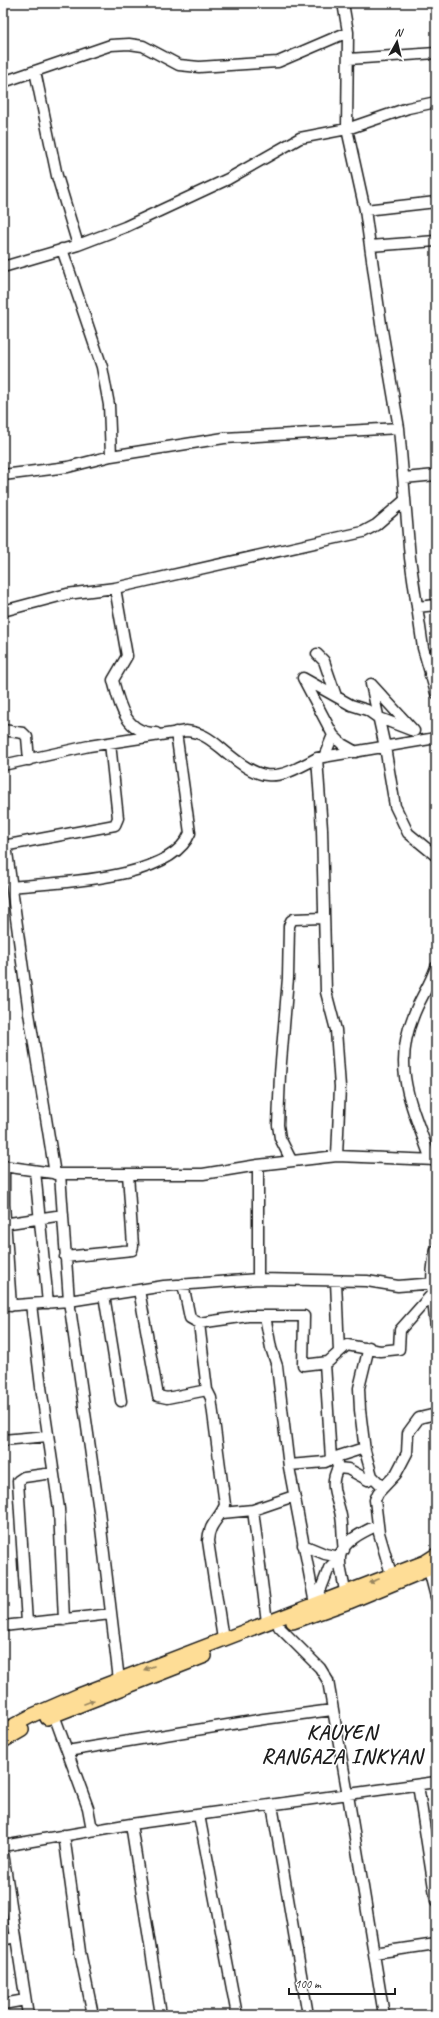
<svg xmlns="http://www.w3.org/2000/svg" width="439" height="2018" font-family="Caveat,sans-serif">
<rect width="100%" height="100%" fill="#fff"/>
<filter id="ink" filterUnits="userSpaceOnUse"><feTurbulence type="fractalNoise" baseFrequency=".025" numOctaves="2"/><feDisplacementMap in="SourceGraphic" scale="8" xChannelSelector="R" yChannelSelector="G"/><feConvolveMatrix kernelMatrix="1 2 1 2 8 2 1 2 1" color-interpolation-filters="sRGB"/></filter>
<g filter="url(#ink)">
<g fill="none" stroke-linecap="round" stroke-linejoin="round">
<defs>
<path id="minor" d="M 343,3 L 348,32 L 347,129 L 365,210 L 381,324 L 399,428 L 410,558 L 423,648 L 436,693
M 349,59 L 436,53
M 35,71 L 57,176 L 78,245
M 3,82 L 111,45 L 129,44 L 143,46 L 179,65 L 199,67 L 278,62 L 348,32
M 365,210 L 436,202
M 370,246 L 436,241
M 62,249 L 102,367 L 109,405 L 111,456
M 3,267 L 78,245 L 125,227 L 228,179 L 300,138 L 347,129 L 408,108 L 436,102
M 3,475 L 68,467 L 111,456 L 224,438 L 399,428
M 404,478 L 436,475
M 115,588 L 127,656 L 113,680 C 119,703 125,734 156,733
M 417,607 L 436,605
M 3,611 L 67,594 L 115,588 L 363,532 L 376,525 L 405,500
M 317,654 L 324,661 L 336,696
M 430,675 L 436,652
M 3,730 L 23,733 L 27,737 L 29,760
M 414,731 L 371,684 L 385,747 L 395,806 L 408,833 L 436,856
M 356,752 L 342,744 L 333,735 L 303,678 L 351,705 L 367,710 L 377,717 L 411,730
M 324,757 L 333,735
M 3,765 L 89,746 L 186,731 C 201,732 210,739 221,748 C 261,782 272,783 317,758
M 6,845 L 29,1013 L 55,1174
M 3,846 L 115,825 L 118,818 L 110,743
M 12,887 C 56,882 171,881 190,833 L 176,732
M 337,1156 L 340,1087 L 336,1030 L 326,992 L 322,829 L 317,758 L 436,738
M 291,1160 L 280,1138 L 278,1125 L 280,1074 L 288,978 L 289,926 L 291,921 L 294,919 L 323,918
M 431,1160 C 414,1110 391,1071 413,1017 C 419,1000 430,985 436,967
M 3,1166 L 60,1174 L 203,1174 L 258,1165 L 337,1156 L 436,1160
M 4,1167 L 4,1204 L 11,1306
M 35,1171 L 48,1303
M 60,1174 L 69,1301 L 99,1511 L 119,1680
M 3,1224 L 63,1215
M 436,1250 C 429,1276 433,1300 436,1327
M 65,1257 L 132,1250 L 133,1246 L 128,1174
M 258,1279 L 258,1165
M 336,1281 L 339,1352
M 183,1284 L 190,1318 L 199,1323 L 248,1316 L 304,1316 L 303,1365 L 328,1362 L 347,1345 L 380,1351 L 399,1349 L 400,1330 L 432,1294
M 139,1290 L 158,1396 L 167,1398 L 207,1390
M 104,1295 L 121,1401
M 31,1304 L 41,1387 L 59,1509 L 64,1620
M 3,1306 L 69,1301 L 164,1286 L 258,1279 L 367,1281 L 398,1286 L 436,1283
M 265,1316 L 271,1348 L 277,1366 L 289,1467 L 315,1604
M 199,1323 L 207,1390 L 211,1398 L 225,1505 C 219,1520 209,1523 208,1541 L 223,1639
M 369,1347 L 359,1388 L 360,1410 L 365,1451 L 372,1476 L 383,1487
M 325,1363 L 331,1459
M 3,1440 L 48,1436
M 337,1464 L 336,1457 L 364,1448
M 289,1465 L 325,1462 L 336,1457
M 253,1510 L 267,1622
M 222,1513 L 253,1510 L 294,1496
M 303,1545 L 325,1554 L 340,1557
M 344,1550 C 342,1539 343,1527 341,1516 C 338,1498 328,1486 338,1468 L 348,1469 L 368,1480 L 372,1476
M 429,1570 L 436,1597
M 391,1574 L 379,1533 L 375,1500 L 378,1493 L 396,1474 L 407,1453 L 408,1433 L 419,1418 L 436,1414
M 345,1592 C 344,1581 339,1568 340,1557 C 342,1541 365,1531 378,1525
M 315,1604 L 329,1568 L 340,1557
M 27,1623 L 18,1481 L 24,1477 L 53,1473
M 3,1626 L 111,1614
M 279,1627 L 320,1668 L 328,1681 L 348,1795 L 384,2015
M 54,1715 L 88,1808 L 91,1824 L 96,1830
M 67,1751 L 264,1719 L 332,1710
M 418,1785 L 436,1901
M 272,1805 L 308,2015
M 199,1815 L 237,2015
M 131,1824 L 161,2015
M 64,1835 L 80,1952 L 93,2015
M 3,1846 L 131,1824 L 436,1782
M 3,1853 L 28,2015
M 3,1940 L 15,1937
M 374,1953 L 436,1944
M 3,2004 L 25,2000"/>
<path id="major" d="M 293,1622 L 349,1602 L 436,1566
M 47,1718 L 205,1656
M 3,1731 L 33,1715 L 79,1695 L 425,1562 L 436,1555
M 3,1741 L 22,1730"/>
</defs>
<use href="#minor" stroke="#1c1c1c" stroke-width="13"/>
<use href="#major" stroke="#1c1c1c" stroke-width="16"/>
<use href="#minor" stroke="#fff" stroke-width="10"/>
<use href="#major" stroke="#fedd96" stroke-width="13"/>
</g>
<defs><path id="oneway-solid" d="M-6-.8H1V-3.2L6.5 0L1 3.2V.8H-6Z"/></defs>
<g fill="#98865f">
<use href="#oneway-solid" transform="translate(374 1581) rotate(159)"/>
<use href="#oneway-solid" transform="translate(149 1668) rotate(159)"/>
<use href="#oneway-solid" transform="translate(89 1702) rotate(-21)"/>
</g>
</g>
<g text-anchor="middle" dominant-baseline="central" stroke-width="3" stroke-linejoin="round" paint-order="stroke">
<g font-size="21" font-weight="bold" letter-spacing="1" fill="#1c1c1c" stroke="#fff">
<text x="342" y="1732">KAUYEN<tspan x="342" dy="24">RANGAZA INKYAN</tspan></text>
</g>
</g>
<rect width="439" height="2018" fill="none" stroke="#fff" stroke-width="16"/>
<rect x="8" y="8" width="423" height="2002" fill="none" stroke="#1c1c1c" stroke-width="1.5" filter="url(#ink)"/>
<g transform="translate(397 42) rotate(8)" stroke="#ffffff" stroke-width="3" paint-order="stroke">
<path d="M0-3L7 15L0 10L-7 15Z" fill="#1c1c1c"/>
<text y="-6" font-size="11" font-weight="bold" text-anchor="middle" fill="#1c1c1c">N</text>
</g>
<path d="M289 1988v6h106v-6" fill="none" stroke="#1c1c1c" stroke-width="2"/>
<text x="295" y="1988" font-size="12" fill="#1c1c1c" stroke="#ffffff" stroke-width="3" paint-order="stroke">100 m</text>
</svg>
